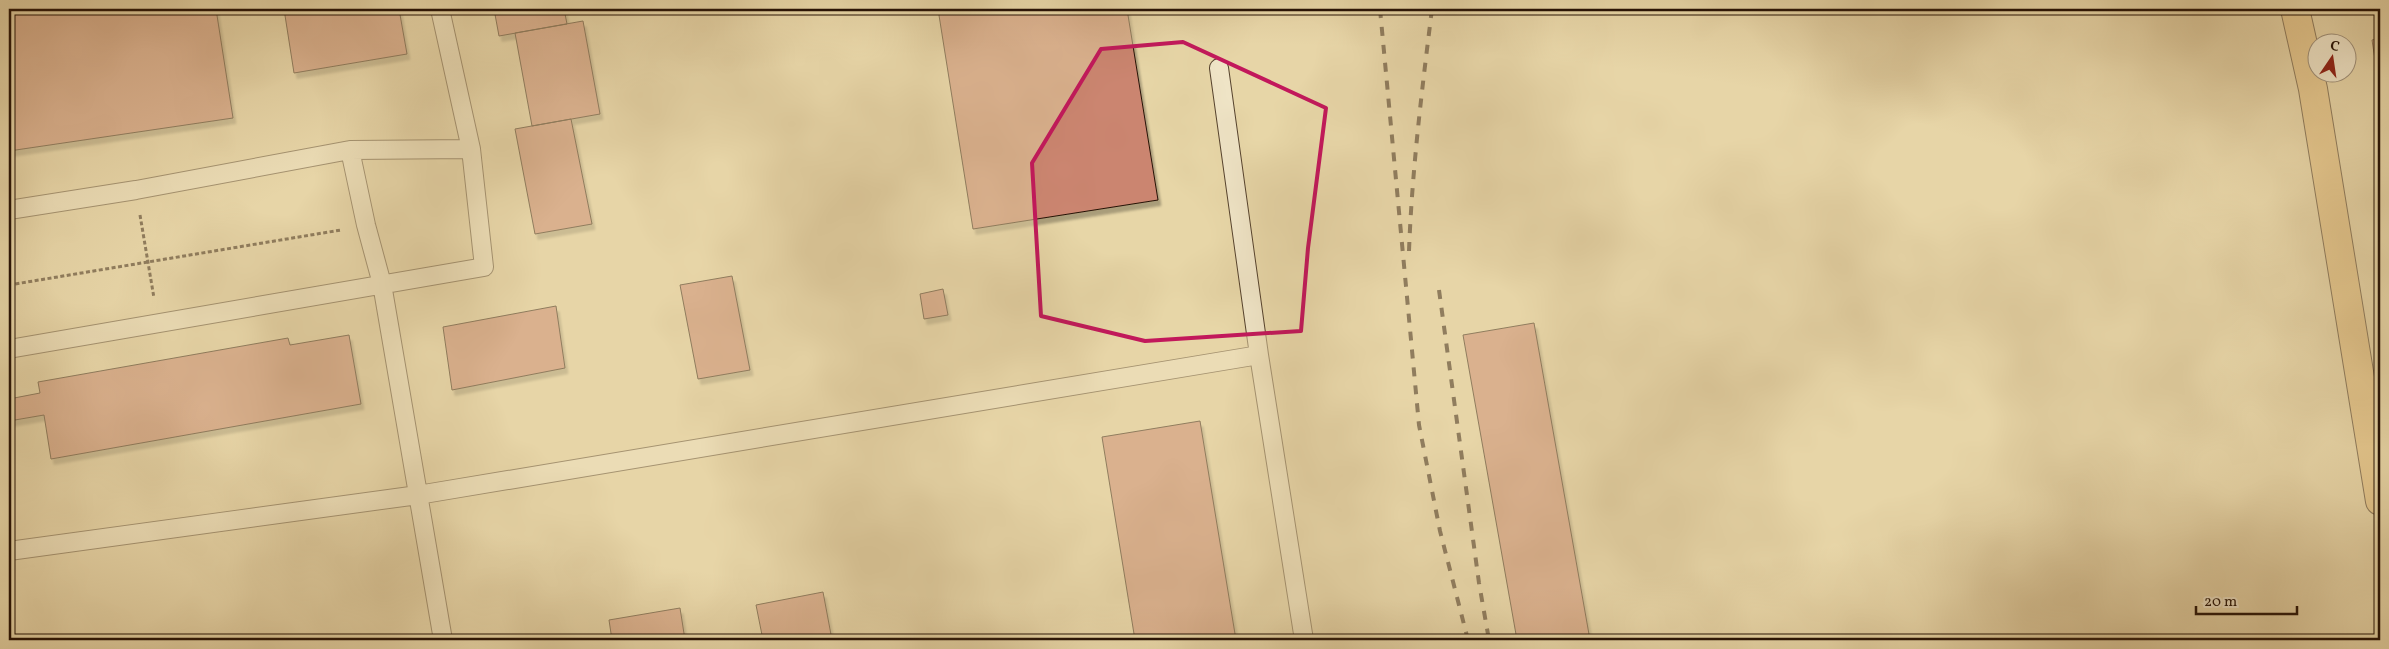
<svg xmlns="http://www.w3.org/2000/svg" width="2389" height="649" font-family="Vollkorn,serif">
<defs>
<filter id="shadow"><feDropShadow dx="3" dy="5.5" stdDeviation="1" flood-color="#0004"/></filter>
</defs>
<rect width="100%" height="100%" fill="#e7d6a7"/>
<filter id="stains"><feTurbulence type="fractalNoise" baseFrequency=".004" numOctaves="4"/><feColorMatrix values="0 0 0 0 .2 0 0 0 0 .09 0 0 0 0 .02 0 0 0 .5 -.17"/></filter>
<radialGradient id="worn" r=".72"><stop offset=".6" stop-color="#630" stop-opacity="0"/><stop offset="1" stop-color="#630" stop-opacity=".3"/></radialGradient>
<path fill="#cb8570" stroke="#261205" filter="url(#shadow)" d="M 9,9 L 216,9 L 233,118 L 9,151 Z
M 284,9 L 399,9 L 407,54 L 294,73 Z
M 494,9 L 564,9 L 567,24 L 499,36 Z
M 938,9 L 1127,9 L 1158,200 L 973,229 Z
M 583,21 L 600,114 L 532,126 L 515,33 Z
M 2380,38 L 2380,92 L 2372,40 Z
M 571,119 L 592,224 L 535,234 L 515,129 Z
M 732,276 L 750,370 L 698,379 L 680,285 Z
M 943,289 L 948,315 L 924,319 L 920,294 Z
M 556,306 L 565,368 L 452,390 L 443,327 Z
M 1534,323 L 1590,640 L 1517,640 L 1463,335 Z
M 349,335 L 361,404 L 51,459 L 44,415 L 9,421 L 9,399 L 40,393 L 38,382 L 288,338 L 290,345 Z
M 1200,421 L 1236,640 L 1135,640 L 1102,437 Z
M 823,592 L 832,640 L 763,640 L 756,605 Z
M 680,608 L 685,640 L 612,640 L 609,620 Z"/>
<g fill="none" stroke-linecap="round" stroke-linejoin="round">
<defs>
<path id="service" d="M 1219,68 L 1259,355 L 1304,640
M 350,150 L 366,225 L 382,284 L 443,640
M 9,210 L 136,190 L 350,150 L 471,149
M 9,349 L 484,267 L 471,149 L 440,9
M 9,551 L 418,495 L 1259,355"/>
<path id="trunk" d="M 2295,9 L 2313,89 L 2380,501"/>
</defs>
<use href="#service" stroke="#56432e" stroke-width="20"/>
<use href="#trunk" stroke="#261205" stroke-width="30"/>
<path stroke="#261205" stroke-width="3" stroke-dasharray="4 2.5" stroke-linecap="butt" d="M 140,215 L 154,298
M 9,285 L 341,230"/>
<use href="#service" stroke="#efe4c6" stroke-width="18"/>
<use href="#trunk" stroke="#e4bb74" stroke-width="28"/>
<path stroke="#261205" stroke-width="4" stroke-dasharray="9 9" stroke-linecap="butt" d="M 1380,9 L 1419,425 L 1440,531 L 1468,640
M 1409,251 C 1412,170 1422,89 1432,9
M 1439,290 L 1479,583 L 1489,640"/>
</g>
<path d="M0 0H2389V649H0ZM 1183,42 L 1326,108 L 1308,248 L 1301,331 L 1145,341 L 1041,316 L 1032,163 L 1101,49 Z" fill="#e7d6a7" fill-opacity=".55" fill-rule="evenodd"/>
<path fill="none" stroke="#c2185b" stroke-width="4" stroke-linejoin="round" d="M 1183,42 L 1326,108 L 1308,248 L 1301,331 L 1145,341 L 1041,316 L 1032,163 L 1101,49 Z"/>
<rect width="2389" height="649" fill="none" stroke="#e7d6a7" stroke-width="30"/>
<rect x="10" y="10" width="2369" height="629" fill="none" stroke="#261205" stroke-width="2.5"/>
<rect x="15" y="15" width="2359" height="619" fill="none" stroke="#261205"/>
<g transform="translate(2332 58) rotate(13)"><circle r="24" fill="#efe4c6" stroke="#9f9079"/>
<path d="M0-4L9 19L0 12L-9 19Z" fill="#8f2418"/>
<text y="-8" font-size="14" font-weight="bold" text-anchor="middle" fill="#261205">С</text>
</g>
<path d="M2196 606v8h101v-8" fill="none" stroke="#261205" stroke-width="2.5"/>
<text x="2204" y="606" font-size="15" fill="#261205" stroke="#efe4c6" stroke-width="4" paint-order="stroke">20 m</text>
<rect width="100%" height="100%" filter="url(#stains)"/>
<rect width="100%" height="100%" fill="url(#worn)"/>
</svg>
